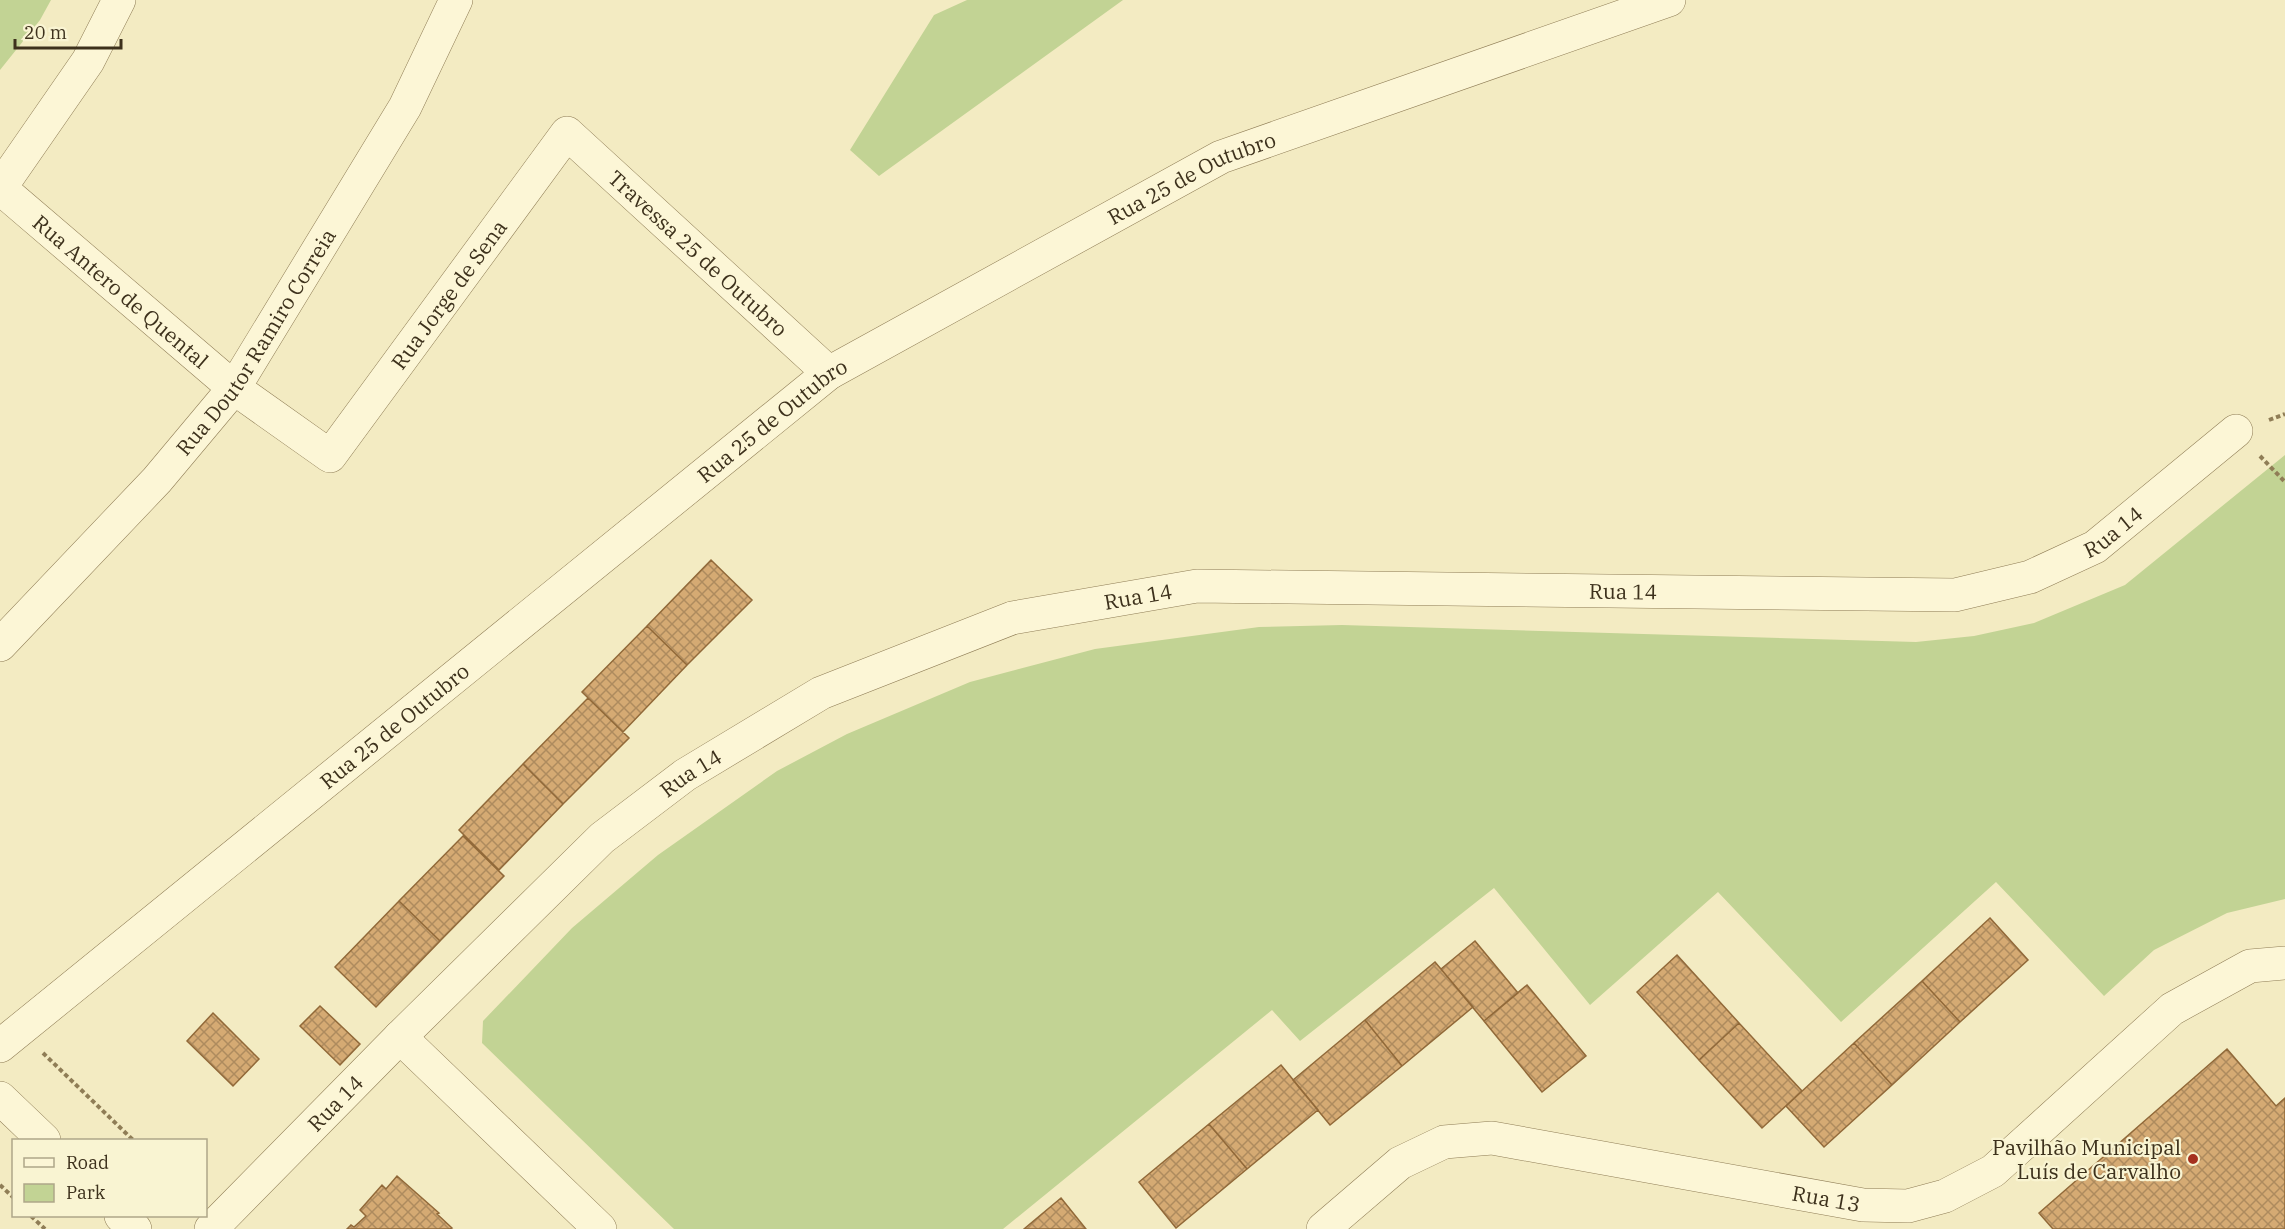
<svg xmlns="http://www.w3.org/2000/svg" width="2285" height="1229" font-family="'IBM Plex Serif',serif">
<defs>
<pattern id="building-cross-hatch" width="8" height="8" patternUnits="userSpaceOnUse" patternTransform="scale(1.5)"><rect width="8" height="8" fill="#d5aa73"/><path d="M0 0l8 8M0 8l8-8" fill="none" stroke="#ae8b5e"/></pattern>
</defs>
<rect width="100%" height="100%" fill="#f3ebc2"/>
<path fill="#c2d394" d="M 0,0 L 51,0 L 40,20 L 0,70 Z
M 967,0 L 1123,0 L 879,176 L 850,150 L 934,15 Z
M 2285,455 L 2285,899 L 2227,913 L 2154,950 L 2104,996 L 1996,882 L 1841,1022 L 1718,892 L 1590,1005 L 1494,888 L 1300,1041 L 1272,1010 L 1003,1229 L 674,1229 L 482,1043 L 483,1021 L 572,928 L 658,855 L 777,771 L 847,734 L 970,682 L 1095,649 L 1259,627 L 1342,625 L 1916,642 L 1974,636 L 2034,623 L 2125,585 Z"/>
<path fill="url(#building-cross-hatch)" stroke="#916939" stroke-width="1.5" d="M 711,560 L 752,600 L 687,665 L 647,626 Z
M 647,626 L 687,665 L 623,732 L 582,692 Z
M 588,698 L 629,738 L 563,804 L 523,764 Z
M 523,764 L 563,804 L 499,870 L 459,830 Z
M 463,836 L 504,876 L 440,941 L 399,901 Z
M 399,901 L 440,941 L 376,1007 L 335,967 Z
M 1990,918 L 2028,960 L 1960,1022 L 1922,981 Z
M 1475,941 L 1518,993 L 1484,1021 L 1441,969 Z
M 1677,955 L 1739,1023 L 1699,1060 L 1637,992 Z
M 1435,962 L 1473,1007 L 1402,1066 L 1365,1020 Z
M 1922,981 L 1960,1022 L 1892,1085 L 1854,1043 Z
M 1527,985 L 1586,1056 L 1542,1092 L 1484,1021 Z
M 320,1006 L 360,1044 L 340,1065 L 300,1026 Z
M 213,1013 L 259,1059 L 233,1086 L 187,1041 Z
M 1365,1020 L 1402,1066 L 1330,1125 L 1293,1080 Z
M 1739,1023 L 1802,1091 L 1762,1128 L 1699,1060 Z
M 1854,1043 L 1892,1085 L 1824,1147 L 1786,1106 Z
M 2227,1049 L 2276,1106 L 2285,1098 L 2285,1229 L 2053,1229 L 2039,1213 Z
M 1281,1065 L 1318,1110 L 1247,1169 L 1209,1124 Z
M 1209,1124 L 1247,1169 L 1176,1228 L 1139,1182 Z
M 397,1176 L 439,1213 L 437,1214 L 452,1228 L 450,1229 L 347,1229 L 351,1225 L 354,1227 L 366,1216 L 360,1210 L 382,1185 L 386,1189 Z
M 1061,1198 L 1086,1229 L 1024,1229 Z"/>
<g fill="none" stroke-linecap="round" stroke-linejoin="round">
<defs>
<g id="minor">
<path id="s1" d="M 0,188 L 234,388 L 330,456 L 567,133 L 829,373"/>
<path d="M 0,188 L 88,61 L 119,0"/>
<path id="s2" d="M 0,645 L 157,480 L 234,388 L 405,107 L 456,0"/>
<path d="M 400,1037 L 600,1229"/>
<path id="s3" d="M 0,1046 L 829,373 L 1221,157 L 1669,0"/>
<path d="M 0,1098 L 44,1140"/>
<path d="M 121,1216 L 135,1229"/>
<path id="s4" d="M 211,1229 L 400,1037 L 602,838 L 685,775 L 821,693 L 1012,618 L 1197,586 L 1955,595 L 2030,577 L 2095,547 L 2236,431"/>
<path id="s5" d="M 1323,1229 L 1400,1163 L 1444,1142 L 1492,1138 L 1863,1205 L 1908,1206 L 1945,1196 L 1993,1171 L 2172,1009 L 2250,966 L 2285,963"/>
</g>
</defs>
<use href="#minor" stroke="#8f7d56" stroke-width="34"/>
<path stroke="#8f7d56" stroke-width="4" stroke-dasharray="4.5 3" stroke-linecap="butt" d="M 2269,420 L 2285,414
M 2260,456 L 2285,482
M 43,1053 L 133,1140
M 0,1185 L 14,1198
M 31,1216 L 45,1229"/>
<use href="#minor" stroke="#fcf6d6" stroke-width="33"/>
</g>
<circle fill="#a5311f" stroke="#f9f4d2" stroke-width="2" cx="2193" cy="1159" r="6"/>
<g text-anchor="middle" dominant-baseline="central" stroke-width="4.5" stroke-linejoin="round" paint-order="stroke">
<g font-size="21" fill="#3d311c" stroke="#f9f4d2">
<text stroke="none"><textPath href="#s3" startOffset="1480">Rua 25 de Outubro</textPath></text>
<text stroke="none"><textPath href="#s1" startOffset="1004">Travessa 25 de Outubro</textPath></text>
<text stroke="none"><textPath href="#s1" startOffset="159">Rua Antero de Quental</textPath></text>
<text stroke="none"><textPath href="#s1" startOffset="626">Rua Jorge de Sena</textPath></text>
<text stroke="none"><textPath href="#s2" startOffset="398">Rua Doutor Ramiro Correia</textPath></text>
<text stroke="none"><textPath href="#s3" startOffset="994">Rua 25 de Outubro</textPath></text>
<text stroke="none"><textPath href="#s4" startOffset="2139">Rua 14</textPath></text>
<text stroke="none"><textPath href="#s4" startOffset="1635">Rua 14</textPath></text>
<text stroke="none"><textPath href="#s4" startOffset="1149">Rua 14</textPath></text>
<text stroke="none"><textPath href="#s3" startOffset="508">Rua 25 de Outubro</textPath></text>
<text stroke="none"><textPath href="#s4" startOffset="663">Rua 14</textPath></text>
<text stroke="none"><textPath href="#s4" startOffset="177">Rua 14</textPath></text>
<text stroke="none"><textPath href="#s5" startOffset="538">Rua 13</textPath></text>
</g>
<g font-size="21" fill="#3d311c" stroke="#f9f4d2" text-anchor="end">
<text x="2181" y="1147">Pavilhão Municipal<tspan x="2181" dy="24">Luís de Carvalho</tspan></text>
</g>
</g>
<rect x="12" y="1139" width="195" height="78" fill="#f9f4d2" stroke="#aea689" stroke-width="1.5"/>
<rect x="24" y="1158" width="30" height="9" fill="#fcf6d6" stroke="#aea689" stroke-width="1.5"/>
<text x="66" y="1169" font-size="18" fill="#3d311c">Road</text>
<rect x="24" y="1184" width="30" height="18" fill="#c2d394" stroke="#aea689" stroke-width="1.5"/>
<text x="66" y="1199" font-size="18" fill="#3d311c">Park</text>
<path d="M15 39v9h106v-9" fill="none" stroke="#3d311c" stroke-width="3"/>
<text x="24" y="39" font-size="18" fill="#3d311c" stroke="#f9f4d2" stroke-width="4.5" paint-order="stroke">20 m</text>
</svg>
